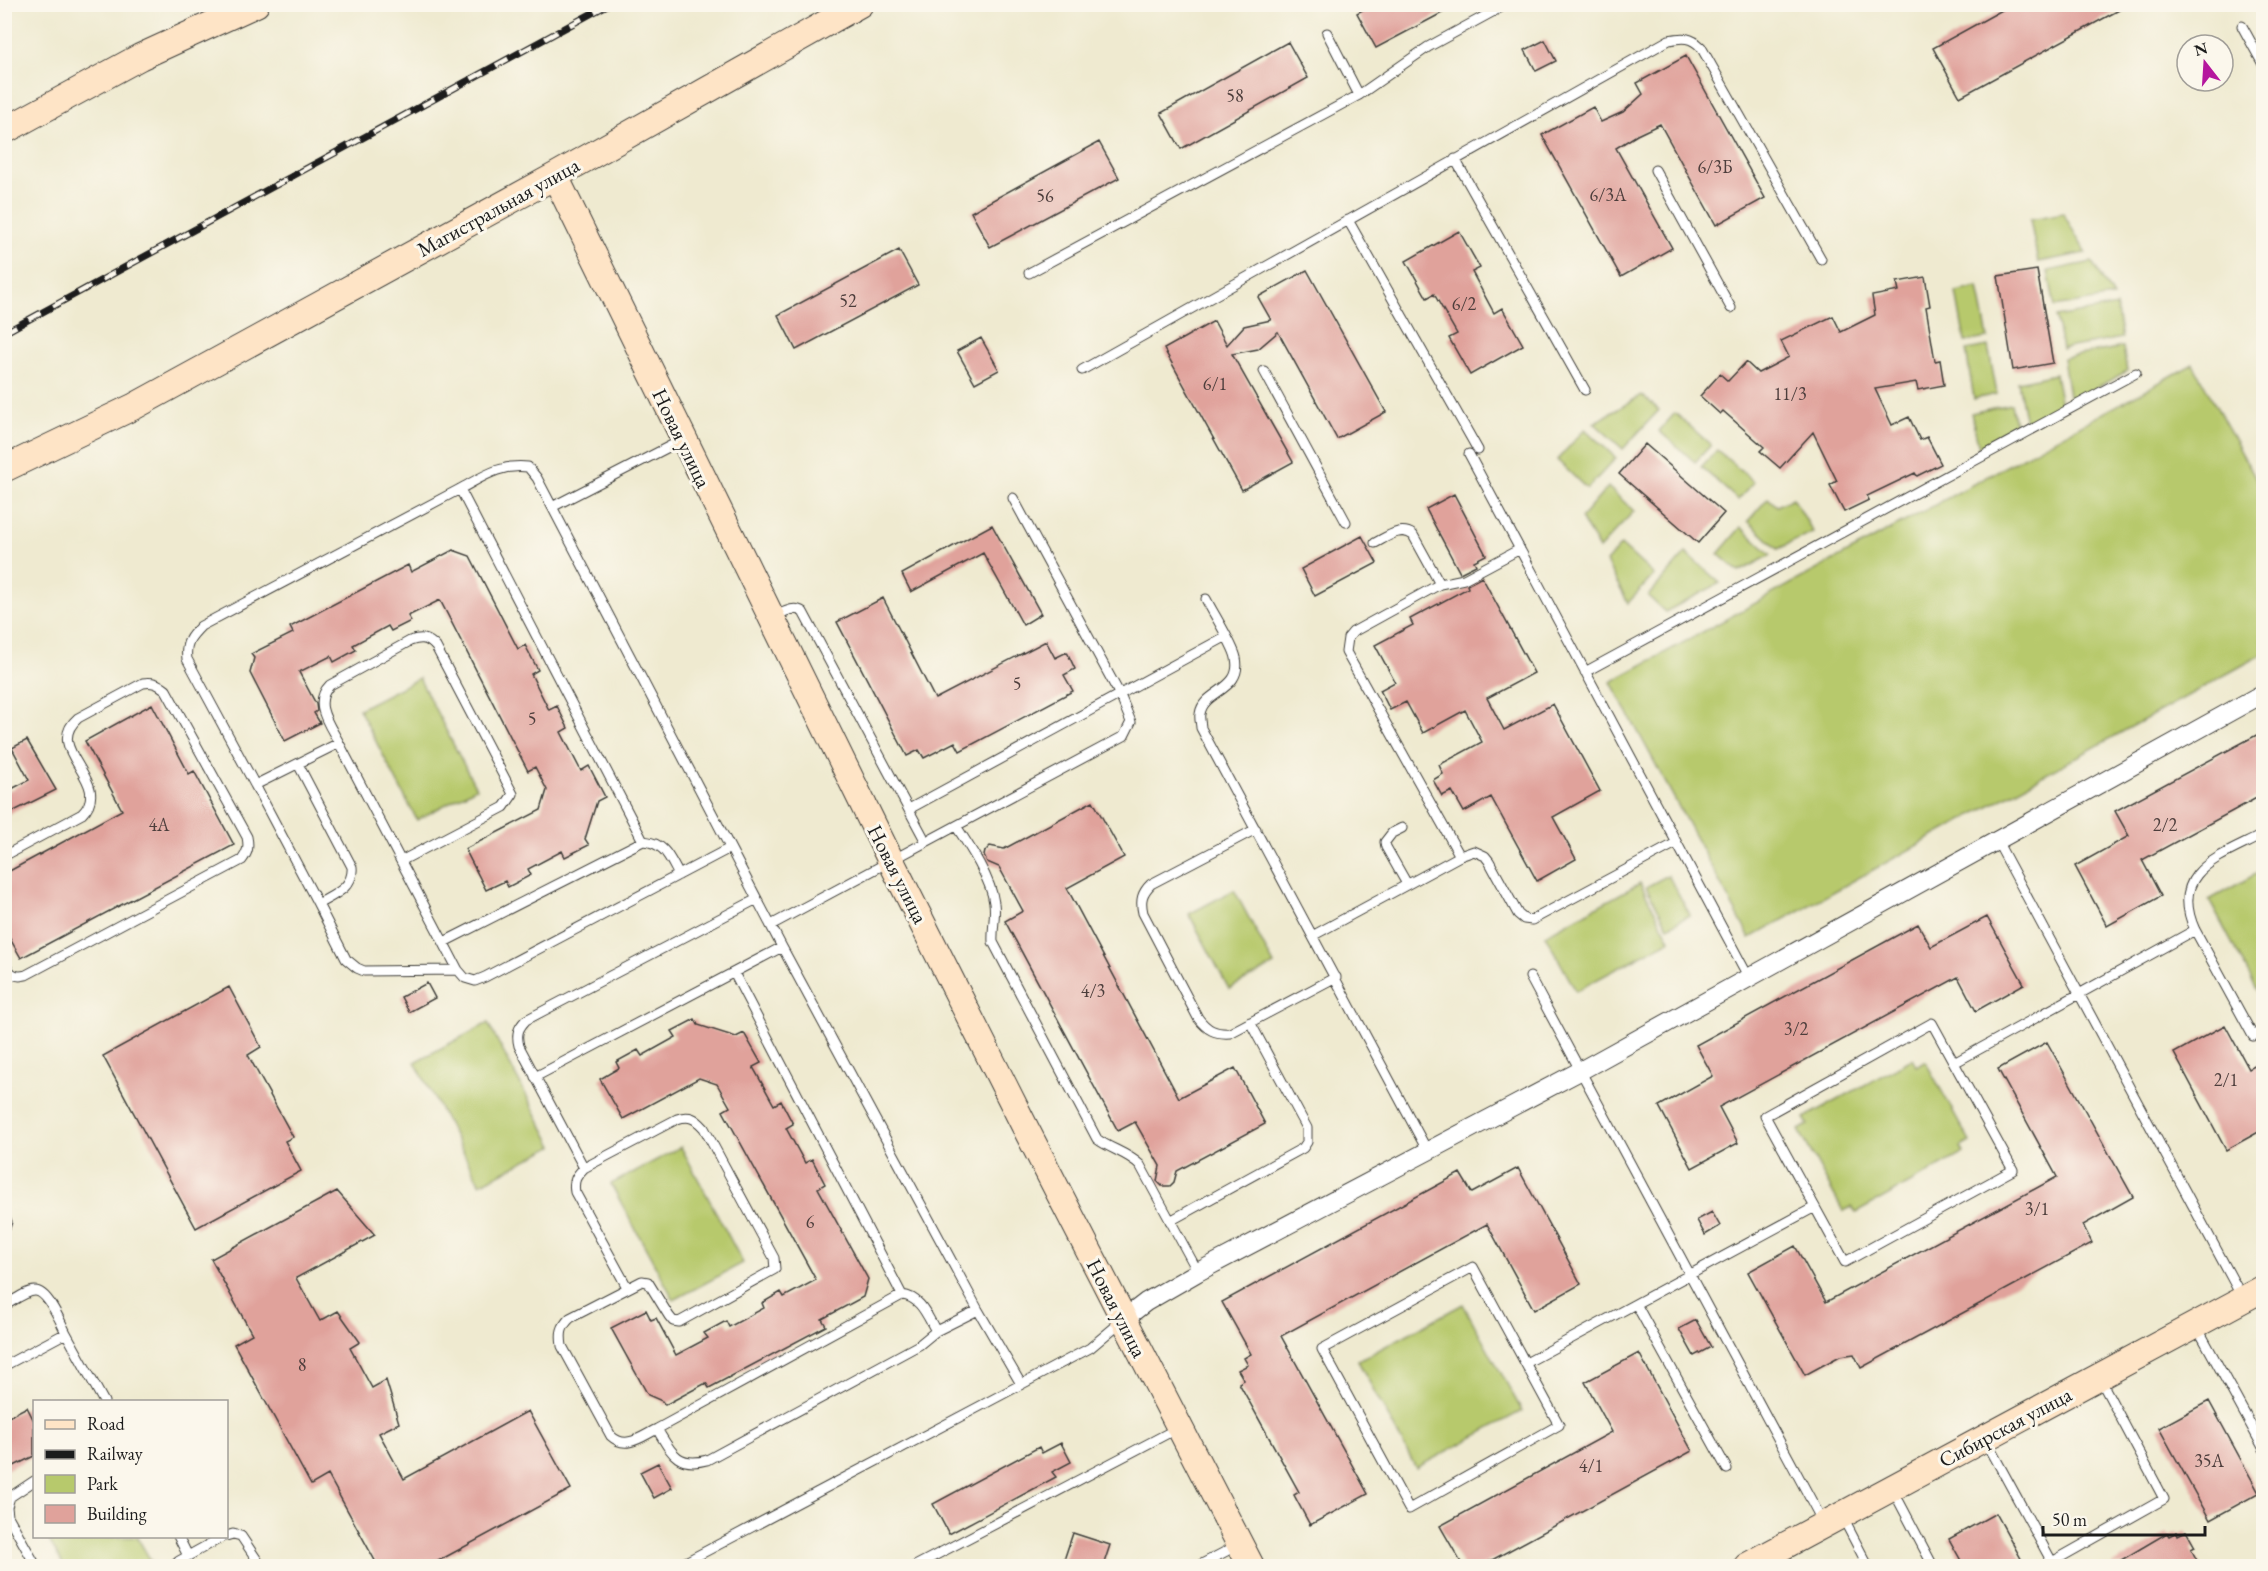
<svg xmlns="http://www.w3.org/2000/svg" width="2268" height="1571" font-family="'EB Garamond',serif">
<rect width="100%" height="100%" fill="#fbf7ec"/>
<filter id="ink" filterUnits="userSpaceOnUse"><feTurbulence type="fractalNoise" baseFrequency=".0167" numOctaves="2"/><feDisplacementMap in="SourceGraphic" scale="12" xChannelSelector="R" yChannelSelector="G"/><feConvolveMatrix kernelMatrix="1 2 1 2 8 2 1 2 1" color-interpolation-filters="sRGB"/></filter>
<filter id="wash" filterUnits="userSpaceOnUse"><feTurbulence type="fractalNoise" baseFrequency=".008" numOctaves="4" result="noise"/><feDisplacementMap in="SourceGraphic" scale="24" xChannelSelector="R" yChannelSelector="G"/><feGaussianBlur stdDeviation="1.35" result="paint"/><feColorMatrix in="noise" values="0 0 0 0 0 0 0 0 0 0 0 0 0 0 0 0 0 1.4 0 .05"/><feComposite in="paint" operator="in"/></filter>
<g filter="url(#wash)">
<rect width="100%" height="100%" fill="#efead0"/>
<path fill="#b7c96c" stroke="#6a7244" stroke-width="1.5" d="M 2063,213 L 2086,253 L 2038,262 L 2030,219 Z
M 2092,262 L 2113,297 L 2055,307 L 2048,271 Z
M 1978,287 L 1988,338 L 1965,342 L 1956,292 Z
M 2116,306 L 2122,338 L 2062,349 L 2056,317 Z
M 1988,346 L 1997,394 L 1974,399 L 1966,350 Z
M 2123,347 L 2127,371 L 2070,402 L 2063,358 Z
M 2193,364 L 2263,492 L 2263,654 L 1750,938 L 1611,682 Z
M 2055,374 L 2061,405 L 2026,423 L 2018,382 Z
M 1642,395 L 1659,410 L 1623,449 L 1594,423 Z
M 2011,404 L 2016,429 L 1979,448 L 1971,413 Z
M 1675,413 L 1711,445 L 1695,462 L 1659,431 Z
M 1585,429 L 1616,458 L 1587,489 L 1557,460 Z
M 1717,450 L 1754,482 L 1738,500 L 1701,467 Z
M 1608,487 L 1634,511 L 1599,549 L 1581,518 Z
M 1768,498 L 1777,506 L 1793,498 L 1813,532 L 1778,549 L 1748,521 Z
M 1741,527 L 1771,555 L 1739,572 L 1718,554 Z
M 1621,545 L 1654,575 L 1628,603 L 1606,562 Z
M 1686,553 L 1720,583 L 1665,612 L 1648,596 Z
M 419,678 L 476,788 L 417,820 L 359,709 Z
M 2263,870 L 2263,1001 L 2209,900 Z
M 1668,875 L 1690,915 L 1668,927 L 1646,887 Z
M 1640,883 L 1670,940 L 1576,991 L 1545,935 Z
M 1234,890 L 1274,965 L 1229,989 L 1189,914 Z
M 488,1023 L 553,1146 L 480,1184 L 415,1062 Z
M 1912,1059 L 1916,1066 L 1925,1061 L 1970,1142 L 1961,1147 L 1964,1153 L 1856,1213 L 1852,1207 L 1843,1211 L 1799,1130 L 1808,1125 L 1804,1118 Z
M 681,1147 L 743,1263 L 674,1300 L 611,1184 Z
M 1463,1304 L 1522,1411 L 1416,1468 L 1358,1361 Z
M 47,1537 L 137,1537 L 154,1566 L 64,1566 Z"/>
<g id="blocks">
<path fill="#e0a29b" d="M 1373,4 L 1459,4 L 1376,48 L 1357,13 Z
M 2013,4 L 2130,4 L 1960,97 L 1933,48 Z
M 1545,40 L 1556,61 L 1536,71 L 1525,50 Z
M 1288,42 L 1308,78 L 1181,149 L 1161,113 Z
M 1686,56 L 1765,198 L 1716,225 L 1660,124 L 1637,135 L 1616,148 L 1672,248 L 1621,277 L 1542,135 L 1593,107 L 1601,122 L 1623,112 L 1643,94 L 1637,83 Z
M 1099,142 L 1119,178 L 990,247 L 971,212 Z
M 1459,231 L 1480,268 L 1472,272 L 1494,313 L 1502,308 L 1523,345 L 1470,375 L 1449,338 L 1457,334 L 1434,294 L 1427,298 L 1406,261 Z
M 899,250 L 918,285 L 796,350 L 778,315 Z
M 1307,270 L 1386,412 L 1337,439 L 1278,332 L 1258,349 L 1232,354 L 1293,462 L 1242,490 L 1164,349 L 1214,321 L 1227,345 L 1244,326 L 1271,320 L 1258,297 Z
M 2037,270 L 2053,363 L 2013,370 L 1998,276 Z
M 1925,277 L 1930,306 L 1926,307 L 1935,361 L 1940,360 L 1944,385 L 1918,390 L 1916,382 L 1875,389 L 1892,425 L 1909,417 L 1920,440 L 1927,437 L 1941,464 L 1917,476 L 1915,473 L 1867,496 L 1869,500 L 1844,512 L 1830,485 L 1837,481 L 1813,432 L 1780,468 L 1760,451 L 1764,447 L 1723,411 L 1720,414 L 1700,396 L 1720,374 L 1728,381 L 1746,362 L 1758,373 L 1789,357 L 1781,341 L 1833,316 L 1841,332 L 1875,315 L 1872,296 L 1899,291 L 1897,282 Z
M 981,338 L 999,370 L 975,383 L 957,351 Z
M 1645,444 L 1724,513 L 1698,543 L 1619,474 Z
M 1454,494 L 1486,555 L 1474,561 L 1476,565 L 1460,573 L 1426,509 Z
M 992,525 L 1041,614 L 1023,625 L 983,553 L 911,592 L 902,574 Z
M 1362,536 L 1377,563 L 1315,596 L 1301,569 Z
M 453,550 L 470,556 L 518,649 L 525,645 L 538,670 L 531,674 L 549,710 L 557,706 L 568,728 L 561,732 L 581,771 L 589,766 L 605,797 L 597,801 L 585,839 L 589,845 L 565,857 L 562,851 L 528,869 L 531,875 L 508,887 L 505,881 L 486,890 L 465,849 L 541,810 L 547,790 L 535,767 L 528,771 L 440,600 L 408,616 L 411,621 L 391,631 L 388,626 L 353,645 L 356,650 L 334,662 L 331,656 L 299,672 L 316,704 L 317,711 L 314,713 L 320,723 L 285,741 L 250,673 L 254,658 L 251,654 L 293,633 L 290,627 L 408,565 L 411,572 Z
M 1482,577 L 1534,673 L 1487,698 L 1504,730 L 1553,704 L 1600,791 L 1553,817 L 1576,859 L 1537,881 L 1491,797 L 1464,812 L 1452,791 L 1442,796 L 1433,780 L 1443,774 L 1439,765 L 1482,742 L 1465,710 L 1423,733 L 1406,702 L 1390,710 L 1380,690 L 1395,682 L 1375,645 L 1413,625 L 1410,619 L 1468,588 L 1467,585 Z
M 883,598 L 935,699 L 1046,641 L 1055,658 L 1067,652 L 1075,669 L 1064,675 L 1073,691 L 960,751 L 955,742 L 924,758 L 919,750 L 907,756 L 837,622 Z
M 152,704 L 189,774 L 194,771 L 234,845 L 21,958 L 4,928 L 4,874 L 122,810 L 85,741 Z
M 2264,731 L 2264,794 L 2142,860 L 2161,896 L 2107,926 L 2075,866 L 2129,836 L 2115,811 Z
M 27,740 L 56,790 L 4,816 L 4,793 L 29,780 L 12,748 Z
M 1093,801 L 1124,857 L 1067,888 L 1179,1098 L 1235,1068 L 1265,1124 L 1177,1171 L 1174,1182 L 1170,1186 L 1162,1186 L 1157,1181 L 1160,1166 L 1135,1122 L 1118,1131 L 1005,921 L 1023,911 L 999,867 L 987,862 L 984,856 L 985,851 L 990,846 L 1004,849 Z
M 1987,917 L 2024,984 L 1976,1011 L 1958,977 L 1719,1107 L 1738,1143 L 1692,1168 L 1659,1106 L 1713,1076 L 1696,1045 L 1918,924 L 1931,947 Z
M 427,983 L 435,998 L 409,1012 L 401,997 Z
M 229,987 L 261,1047 L 248,1055 L 293,1137 L 285,1141 L 301,1171 L 196,1228 L 103,1056 Z
M 695,1019 L 698,1025 L 736,1037 L 744,1033 L 761,1063 L 753,1067 L 774,1105 L 781,1101 L 793,1124 L 786,1128 L 805,1163 L 812,1159 L 825,1184 L 818,1188 L 868,1279 L 863,1297 L 822,1319 L 826,1326 L 709,1388 L 706,1383 L 665,1405 L 662,1401 L 648,1395 L 611,1328 L 646,1310 L 651,1320 L 656,1318 L 676,1355 L 708,1338 L 704,1333 L 726,1321 L 729,1327 L 764,1308 L 762,1303 L 781,1292 L 784,1297 L 816,1280 L 723,1111 L 730,1107 L 717,1084 L 699,1078 L 623,1119 L 600,1079 L 619,1068 L 616,1062 L 638,1050 L 642,1056 L 676,1037 L 672,1031 Z
M 2225,1025 L 2249,1069 L 2264,1061 L 2264,1129 L 2226,1150 L 2174,1053 Z
M 2047,1042 L 2133,1197 L 2083,1225 L 2092,1243 L 1861,1368 L 1854,1354 L 1840,1356 L 1805,1375 L 1748,1272 L 1795,1246 L 1826,1302 L 2057,1177 L 1998,1069 Z
M 1518,1168 L 1581,1284 L 1534,1310 L 1487,1224 L 1281,1336 L 1368,1494 L 1310,1525 L 1294,1495 L 1299,1492 L 1239,1383 L 1244,1380 L 1238,1370 L 1248,1365 L 1244,1358 L 1251,1354 L 1222,1302 L 1460,1173 L 1472,1193 Z
M 337,1191 L 375,1235 L 296,1278 L 320,1321 L 338,1311 L 360,1342 L 350,1348 L 372,1388 L 386,1380 L 399,1423 L 379,1433 L 404,1479 L 528,1411 L 571,1489 L 429,1566 L 378,1566 L 328,1475 L 311,1485 L 234,1344 L 252,1334 L 211,1259 Z
M 1712,1212 L 1720,1226 L 1705,1235 L 1697,1220 Z
M 1696,1320 L 1711,1347 L 1694,1356 L 1679,1329 Z
M 1639,1353 L 1692,1451 L 1481,1566 L 1463,1566 L 1440,1526 L 1612,1432 L 1585,1382 Z
M 2209,1401 L 2259,1493 L 2210,1520 L 2159,1428 Z
M 27,1407 L 34,1421 L 34,1456 L 4,1471 L 4,1419 Z
M 1061,1443 L 1071,1462 L 1052,1472 L 1056,1477 L 949,1534 L 933,1504 L 1039,1447 L 1042,1453 Z
M 658,1463 L 672,1488 L 654,1498 L 640,1472 Z
M 1996,1513 L 2025,1566 L 1964,1566 L 1949,1539 Z
M 2186,1531 L 2195,1547 L 2191,1549 L 2200,1566 L 2111,1566 L 2167,1533 L 2169,1536 L 2177,1532 L 2178,1535 Z
M 1073,1533 L 1110,1545 L 1103,1566 L 1062,1566 Z"/>
</g>
</g>
<g filter="url(#ink)">
<use href="#blocks" fill-opacity="0" stroke="#3c3b37" stroke-width="1.5"/>
<g fill="none" stroke-linecap="round" stroke-linejoin="round">
<defs>
<path id="lane" d="M 2242,26 L 2264,66
M 1327,33 L 1359,95
M 1455,159 L 1585,390
M 1655,170 L 1731,308
M 1348,220 L 1478,450
M 1029,273 L 1359,95 L 1428,47 L 1507,4
M 1082,370 L 1669,40 C 1683,37 1691,37 1701,47 L 1821,259
M 1264,371 L 1346,522
M 1469,454 L 1749,978
M 460,489 L 643,841
M 552,507 L 682,440
M 1375,543 C 1387,537 1400,526 1413,535 L 1440,584
M 1206,599 C 1213,613 1234,646 1236,658 C 1243,691 1203,690 1200,714 C 1199,718 1201,724 1201,728 L 1428,1152
M 773,617 C 783,613 793,605 803,612 L 926,842
M 1585,672 L 2136,373
M 339,743 C 329,724 312,703 330,685 L 410,641 C 422,637 428,638 436,647 L 513,794 L 504,807 L 401,861
M 298,764 L 352,867 C 354,888 333,895 318,904 L 346,959 L 357,968 L 364,971 L 458,970
M 255,785 L 318,904
M 909,809 L 1225,637
M 956,826 C 970,847 991,879 994,903 C 996,916 992,929 993,942 L 1097,1139 C 1110,1149 1128,1153 1140,1165 L 1198,1272
M 1402,828 L 1392,833 L 1385,842 L 1386,847 L 1407,884
M 1256,829 L 1151,884 C 1142,893 1140,900 1143,913 L 1198,1018 C 1207,1030 1215,1034 1230,1033 L 1336,977
M 2264,834 C 2221,857 2168,870 2195,930 L 2253,1036 L 2264,1030
M 1997,841 L 2243,1299
M 730,848 L 485,977 L 475,981 L 465,978 L 458,970 L 339,743 L 255,785 L 187,659 C 185,643 190,637 201,626 L 460,489 C 484,476 500,464 528,467 L 537,478 L 782,947 L 978,1310 L 1021,1384
M 4,856 L 82,814 C 115,781 41,750 78,718 L 143,683 C 153,681 158,684 166,690 L 247,837 C 249,847 248,852 242,860 L 26,975 C 15,978 11,974 4,965
M 1460,856 L 1474,851 L 1485,856 L 1489,861 L 1518,914 L 1524,919 L 1532,920 L 1676,843
M 771,925 L 1124,736 L 1131,722 L 1120,695 L 1013,498
M 1314,935 L 1460,856 L 1346,652 L 1348,638 L 1353,632 L 1440,584 L 1464,579 L 1520,549
M 444,942 L 643,841 C 665,843 669,857 679,875
M 1530,977 L 1824,1524
M 1932,1023 L 2013,1170 L 1845,1262 L 1765,1116 Z
M 1954,1063 L 2195,930
M 535,1077 L 782,947
M 584,1168 L 519,1046 C 516,1034 518,1028 526,1020 L 757,899
M 4,1215 L 7,1222 L 4,1230
M 1170,1221 L 1303,1148 L 1307,1142 L 1307,1128 L 1250,1022
M 1473,1267 L 1559,1425 L 1409,1509 L 1322,1349 Z
M 627,1287 L 575,1192 C 573,1181 576,1176 584,1168 L 677,1119 C 690,1115 695,1118 704,1128 L 774,1258 L 775,1269 L 679,1322 L 673,1321 L 669,1316 L 648,1282 L 642,1281 L 570,1318 C 561,1327 560,1333 562,1346 L 611,1436 C 626,1450 641,1437 657,1429 L 902,1295 L 734,973
M 902,1295 C 921,1297 927,1316 936,1331
M 1636,1304 L 1727,1469
M 4,1306 C 13,1301 26,1291 35,1291 C 48,1291 61,1323 66,1333
M 2197,1327 L 2264,1449
M 1526,1363 L 1815,1207
M 4,1366 L 66,1333 L 104,1402
M 657,1429 C 671,1452 677,1468 707,1460 L 919,1345 L 936,1331 L 978,1310
M 1986,1441 L 2052,1562 L 2164,1499 L 2100,1379
M 34,1481 L 10,1497 L 7,1507 L 8,1516 L 36,1566
M 1893,1490 L 1933,1566
M 1842,1516 L 1868,1566
M 226,1536 L 233,1534 L 241,1536 L 261,1566
M 188,1556 L 224,1536
M 174,1566 L 179,1561 L 188,1556 L 178,1536
M 678,1566 L 1090,1348 L 1122,1321
M 915,1566 L 1178,1428
M 1198,1566 L 1238,1545"/>
<path id="street" d="M 1124,1319 L 1146,1302 L 1198,1272 L 1580,1071 L 2264,693"/>
<path id="secondary" d="M 4,131 L 140,57 L 256,4
M 555,176 L 891,861 L 1026,1129 L 1251,1566
M 4,469 L 135,406 L 555,176 L 860,4
M 1747,1566 L 2264,1288"/>
</defs>
<use href="#lane" stroke="#3c3b37" stroke-width="11"/>
<use href="#street" stroke="#3c3b37" stroke-width="20"/>
<use href="#secondary" stroke="#3c3b37" stroke-width="28"/>
<use href="#lane" stroke="#fff" stroke-width="9"/>
<use href="#street" stroke="#fff" stroke-width="18"/>
<use href="#secondary" stroke="#fee4c6" stroke-width="26"/>
<defs>
<path id="rail" d="M 4,333 L 609,4"/>
</defs>
<use href="#rail" stroke="#1c1c1c" stroke-width="7"/>
<use href="#rail" stroke="#fbf7ec" stroke-width="4.5" stroke-dasharray="14" stroke-linecap="butt"/>
</g>
</g>
<g text-anchor="middle" dominant-baseline="central" stroke-width="6" stroke-linejoin="round" paint-order="stroke">
<g font-size="18" fill="#4d3e3c">
<text x="1235" y="95">58</text>
<text x="1715" y="166">6/3Б</text>
<text x="1608" y="194">6/3А</text>
<text x="1045" y="195">56</text>
<text x="848" y="300">52</text>
<text x="1464" y="303">6/2</text>
<text x="1215" y="383">6/1</text>
<text x="1790" y="393">11/3</text>
<text x="1017" y="683">5</text>
<text x="532" y="718">5</text>
<text x="159" y="824">4А</text>
<text x="2165" y="824">2/2</text>
<text x="1093" y="990">4/3</text>
<text x="1796" y="1028">3/2</text>
<text x="2226" y="1079">2/1</text>
<text x="2037" y="1208">3/1</text>
<text x="810" y="1221">6</text>
<text x="302" y="1364">8</text>
<text x="2209" y="1460">35А</text>
<text x="1591" y="1465">4/1</text>
</g>
<g font-size="21" fill="#1c1c1c" stroke="#fbf7ec">
<text transform="translate(498 207) rotate(-29)">Магистральная улица</text>
<text transform="translate(682 438) rotate(64)">Новая улица</text>
<text transform="translate(898 874) rotate(63)">Новая улица</text>
<text transform="translate(1117 1308) rotate(63)">Новая улица</text>
<text transform="translate(2005 1427) rotate(-28)">Сибирская улица</text>
</g>
</g>
<rect width="2268" height="1571" fill="none" stroke="#fbf7ec" stroke-width="24"/>
<rect x="33" y="1400" width="195" height="138" fill="#fbf7ec" stroke="#a29f99" stroke-width="1.5"/>
<rect x="45" y="1420" width="30" height="9" fill="#fee4c6" stroke="#a29f99" stroke-width="1.5"/>
<text x="87" y="1430" font-size="18" fill="#1c1c1c">Road</text>
<rect x="45" y="1450" width="30" height="9" fill="#1c1c1c" stroke="#a29f99" stroke-width="1.5"/>
<text x="87" y="1460" font-size="18" fill="#1c1c1c">Railway</text>
<rect x="45" y="1475" width="30" height="18" fill="#b7c96c" stroke="#a29f99" stroke-width="1.5"/>
<text x="87" y="1490" font-size="18" fill="#1c1c1c">Park</text>
<rect x="45" y="1505" width="30" height="18" fill="#e0a29b" stroke="#a29f99" stroke-width="1.5"/>
<text x="87" y="1520" font-size="18" fill="#1c1c1c">Building</text>
<g transform="translate(2205 63) rotate(343)"><circle r="28" fill="#fbf7ec" stroke="#a29f99" stroke-width="1.5"/>
<path d="M0-4.5L10 22L0 15L-10 22Z" fill="#b5179e"/>
<text y="-9" font-size="16" font-weight="bold" text-anchor="middle" fill="#1c1c1c">N</text>
</g>
<path d="M2043 1526v9h162v-9" fill="none" stroke="#1c1c1c" stroke-width="3"/>
<text x="2052" y="1526" font-size="18" fill="#1c1c1c" stroke="#fbf7ec" stroke-width="4.5" paint-order="stroke">50 m</text>
</svg>
